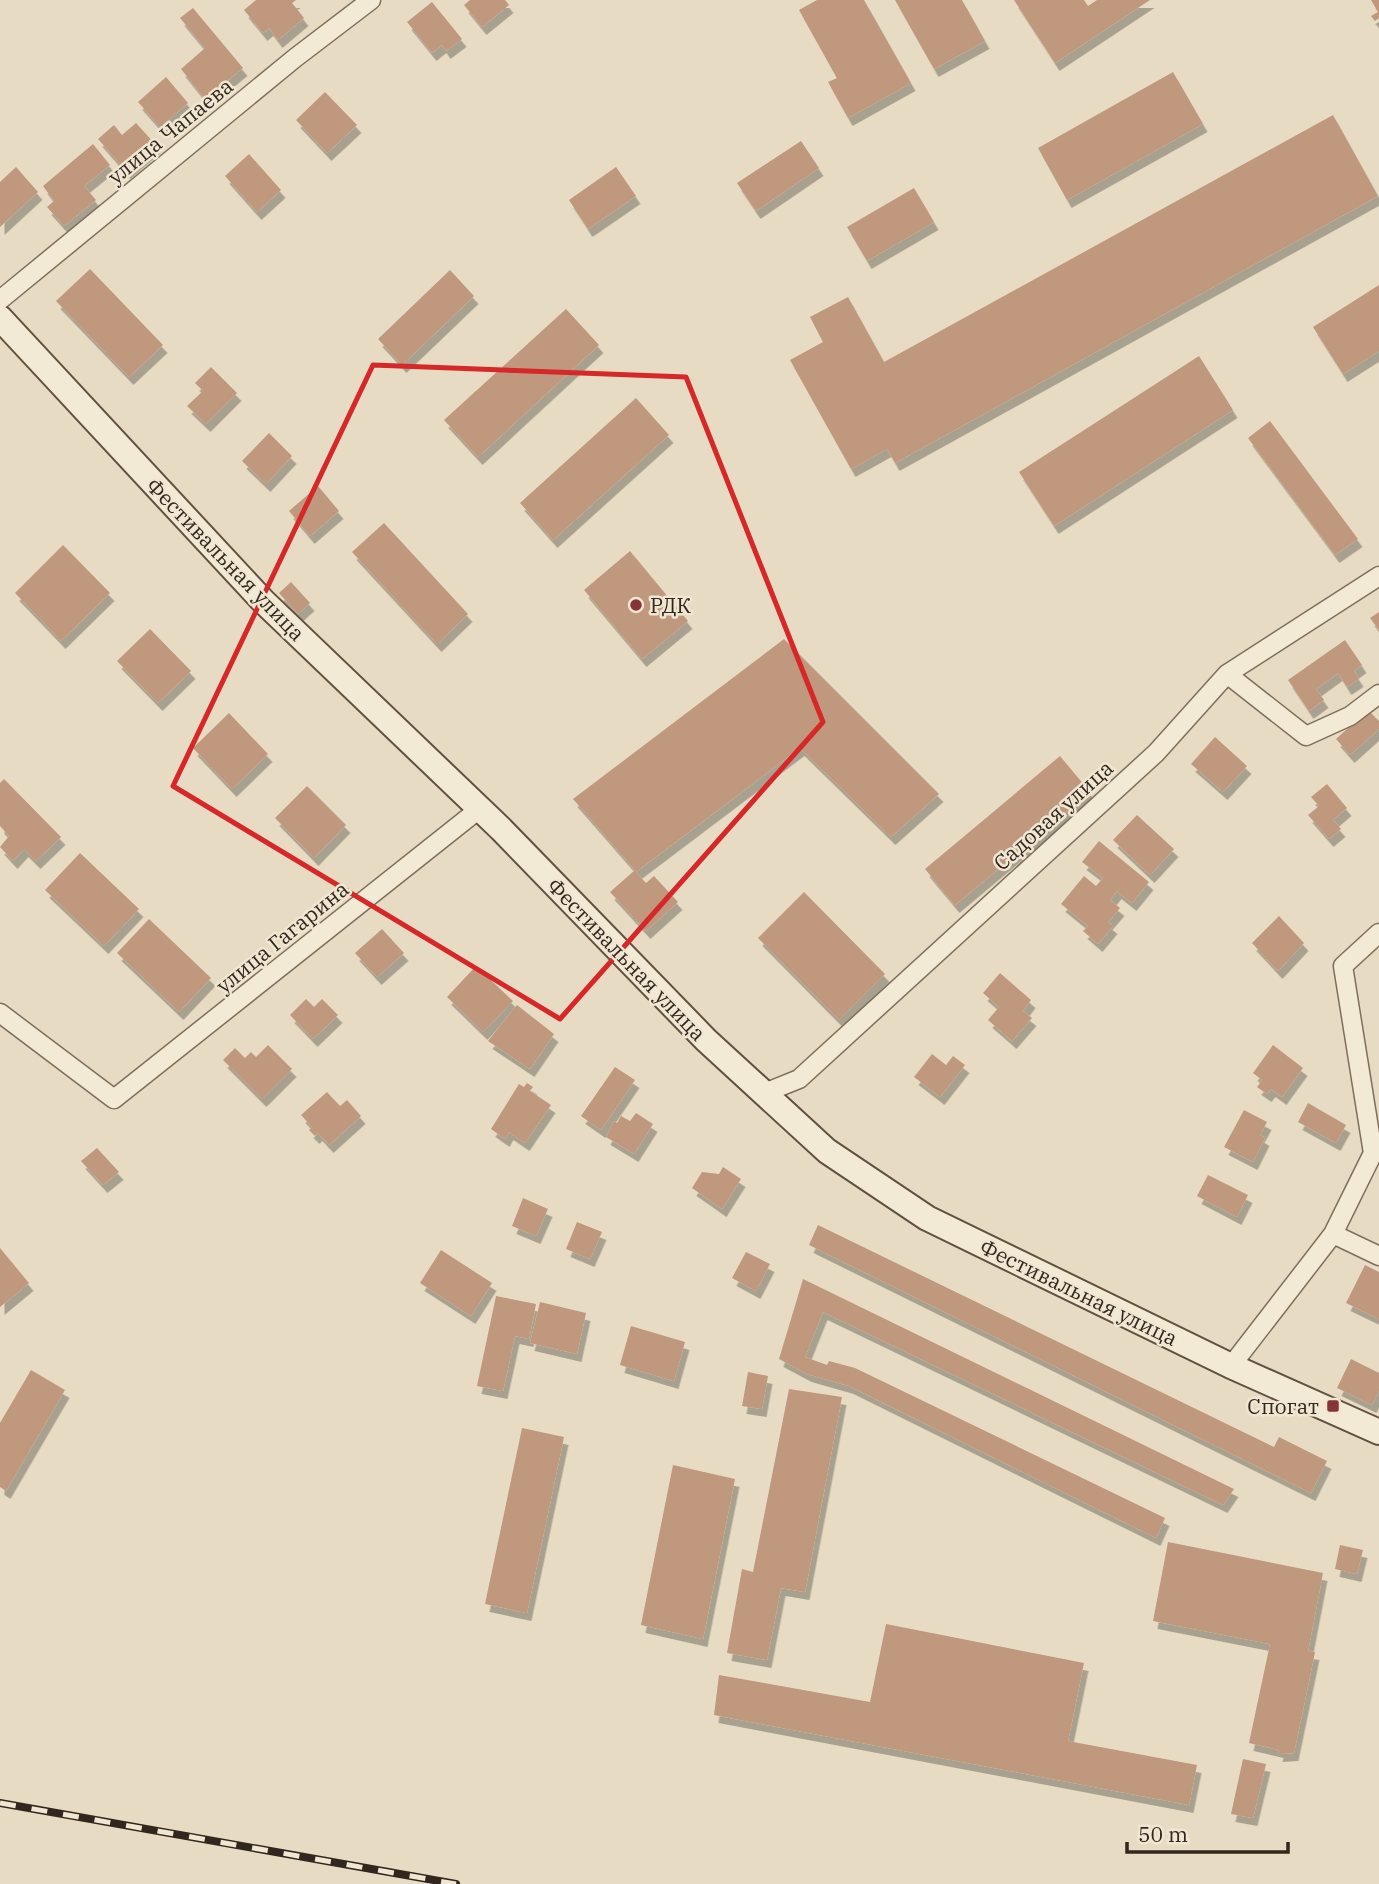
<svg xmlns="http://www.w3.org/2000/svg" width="1379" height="1884" font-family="'IBM Plex Serif',serif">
<defs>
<filter id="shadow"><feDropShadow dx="4.5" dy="8" stdDeviation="0" flood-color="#0004"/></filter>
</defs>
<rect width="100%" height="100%" fill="#e7dcc3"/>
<path fill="#c0987e" filter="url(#shadow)" d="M 256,0 L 296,0 L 292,3 L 304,18 L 278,40 L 269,28 L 263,33 L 244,10 Z
M 470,0 L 505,0 L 509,5 L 482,27 L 464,5 Z
M 817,0 L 864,0 L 911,83 L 848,118 L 828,82 L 837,78 L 799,10 Z
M 895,0 L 962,0 L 985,41 L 934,69 Z
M 1014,0 L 1084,0 L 1088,6 L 1097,0 L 1150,0 L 1055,63 Z
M 1371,0 L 1379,0 L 1379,18 L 1375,21 L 1371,16 L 1378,12 Z
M 432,2 L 462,39 L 446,51 L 442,45 L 432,53 L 407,22 Z
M 193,8 L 243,68 L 205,99 L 181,69 L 205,48 L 180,18 Z
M 1173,72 L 1203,124 L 1067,200 L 1038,148 Z
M 166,77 L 188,103 L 160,127 L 138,102 Z
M 325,92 L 357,125 L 327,153 L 296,120 Z
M 1333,115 L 1378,196 L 895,463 L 887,449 L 851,469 L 790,360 L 823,342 L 810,317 L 848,297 L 884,362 Z
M 136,123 L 156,145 L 126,171 L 98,139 L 114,125 L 122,135 Z
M 801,141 L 819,168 L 756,211 L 737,183 Z
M 93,144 L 110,165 L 84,186 L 96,200 L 64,226 L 47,207 L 54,201 L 43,186 Z
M 249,154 L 281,190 L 257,212 L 225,176 Z
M 16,167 L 38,192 L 0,227 L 0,182 Z
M 616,167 L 636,196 L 588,229 L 569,200 Z
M 914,188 L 934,222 L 867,261 L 847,227 Z
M 90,269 L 163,345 L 129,377 L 56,301 Z
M 450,270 L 474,296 L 402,365 L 378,339 Z
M 1379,285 L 1379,351 L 1343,374 L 1313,327 Z
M 566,309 L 599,345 L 478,457 L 444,420 Z
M 1199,356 L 1233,410 L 1054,526 L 1019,472 Z
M 211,367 L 237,393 L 206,424 L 187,406 L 203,391 L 195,383 Z
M 636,398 L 669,435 L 553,540 L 520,503 Z
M 1270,421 L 1358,539 L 1335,555 L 1248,438 Z
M 269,433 L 292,456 L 266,484 L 242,461 Z
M 318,486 L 339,511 L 310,536 L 289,511 Z
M 384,523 L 468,614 L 437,644 L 352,552 Z
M 63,545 L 110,593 L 61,641 L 15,593 Z
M 630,551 L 688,621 L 642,659 L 584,590 Z
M 291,582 L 310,603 L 298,614 L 279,593 Z
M 1379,612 L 1379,630 L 1370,618 Z
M 150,629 L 191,671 L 158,703 L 117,661 Z
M 784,639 L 939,794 L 891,837 L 800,748 L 636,872 L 646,883 L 654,876 L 678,902 L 646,931 L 610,892 L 635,870 L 573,799 Z
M 1345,640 L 1362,665 L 1354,671 L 1359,679 L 1347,687 L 1338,673 L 1316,689 L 1324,700 L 1309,711 L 1288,680 Z
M 1368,710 L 1379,721 L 1379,729 L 1350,755 L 1336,739 Z
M 229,713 L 268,754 L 232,789 L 193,748 Z
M 1215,737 L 1247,766 L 1223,792 L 1191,764 Z
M 1060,756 L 1090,792 L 955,905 L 925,869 Z
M 4,779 L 61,837 L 36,861 L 24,849 L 13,861 L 0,847 L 9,836 L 0,826 L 0,783 Z
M 1327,784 L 1347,808 L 1333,820 L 1341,829 L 1329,839 L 1308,815 L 1319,806 L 1311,797 Z
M 307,786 L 346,825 L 314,858 L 275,818 Z
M 1137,815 L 1174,849 L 1150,875 L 1113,840 Z
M 1099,841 L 1149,882 L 1132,903 L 1117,891 L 1110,900 L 1120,908 L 1108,922 L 1113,926 L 1098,944 L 1083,931 L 1088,926 L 1061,904 L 1084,876 L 1096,886 L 1103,878 L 1082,862 Z
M 80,853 L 139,909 L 104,946 L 45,890 Z
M 804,892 L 885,974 L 839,1020 L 758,938 Z
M 1279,916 L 1304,943 L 1278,971 L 1252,943 Z
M 149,919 L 211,978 L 179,1012 L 117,953 Z
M 382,929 L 404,953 L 377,977 L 355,953 Z
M 476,966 L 513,1001 L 483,1032 L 447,997 Z
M 1000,973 L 1031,1000 L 1023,1011 L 1032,1018 L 1012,1041 L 988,1020 L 999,1007 L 983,993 Z
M 306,999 L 314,1007 L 322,999 L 338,1015 L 313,1039 L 290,1015 Z
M 517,1005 L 554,1034 L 530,1069 L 488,1041 Z
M 268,1045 L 292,1069 L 262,1099 L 223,1060 L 235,1048 L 245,1058 L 251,1052 L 256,1057 Z
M 1273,1045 L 1303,1068 L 1282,1097 L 1271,1089 L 1267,1094 L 1257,1087 L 1262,1080 L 1253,1073 Z
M 932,1054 L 946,1065 L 953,1056 L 965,1065 L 940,1097 L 914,1077 Z
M 615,1067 L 635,1080 L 601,1130 L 581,1116 Z
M 527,1083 L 533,1087 L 530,1091 L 551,1105 L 525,1143 L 509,1132 L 505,1139 L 491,1129 L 519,1084 L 524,1087 Z
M 327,1092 L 340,1106 L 347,1100 L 361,1116 L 329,1145 L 318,1133 L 315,1136 L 309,1130 L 312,1127 L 301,1115 Z
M 1308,1103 L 1346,1125 L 1336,1143 L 1298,1122 Z
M 1244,1110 L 1267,1122 L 1260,1135 L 1265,1138 L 1253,1162 L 1224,1147 Z
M 636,1113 L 653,1124 L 634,1154 L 606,1137 L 614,1121 L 617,1123 L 621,1116 L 630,1121 Z
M 97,1148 L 119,1172 L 103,1185 L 81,1161 Z
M 723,1167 L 741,1179 L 722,1209 L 692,1188 L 702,1172 L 719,1174 Z
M 1208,1175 L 1248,1195 L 1237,1217 L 1197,1196 Z
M 523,1198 L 548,1209 L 536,1236 L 512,1226 Z
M 577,1222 L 602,1232 L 590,1259 L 566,1249 Z
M 818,1225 L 1274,1447 L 1279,1437 L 1327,1461 L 1311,1493 L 809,1245 Z
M 0,1248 L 29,1283 L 0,1307 Z
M 441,1250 L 492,1283 L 471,1316 L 420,1283 Z
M 746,1252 L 770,1264 L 756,1291 L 732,1278 Z
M 1365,1265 L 1379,1272 L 1379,1319 L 1346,1303 Z
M 803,1279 L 1234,1489 L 1223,1505 L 823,1312 L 805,1357 L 827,1365 L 829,1361 L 855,1368 L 1165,1518 L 1156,1538 L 849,1386 L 807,1374 L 779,1359 Z
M 496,1296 L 536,1304 L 529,1339 L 515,1336 L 503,1391 L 477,1386 Z
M 540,1302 L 586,1313 L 577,1354 L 530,1343 Z
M 631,1326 L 685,1342 L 674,1381 L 620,1365 Z
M 1351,1359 L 1379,1373 L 1379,1391 L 1372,1405 L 1337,1388 Z
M 31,1370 L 65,1390 L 6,1491 L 0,1487 L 0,1423 Z
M 748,1372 L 768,1376 L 762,1409 L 742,1406 Z
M 789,1389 L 842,1397 L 805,1592 L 781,1588 L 767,1660 L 727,1653 L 742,1569 L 753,1572 Z
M 522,1428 L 564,1437 L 527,1613 L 485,1604 Z
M 673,1465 L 735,1479 L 703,1639 L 641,1625 Z
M 1168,1542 L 1323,1573 L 1308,1651 L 1315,1652 L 1294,1753 L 1278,1754 L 1279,1750 L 1249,1743 L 1270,1644 L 1153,1621 Z
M 1340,1545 L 1363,1550 L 1357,1574 L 1335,1569 Z
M 886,1624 L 1084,1663 L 1068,1741 L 1197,1765 L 1189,1805 L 714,1715 L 719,1675 L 870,1702 Z
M 1243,1759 L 1266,1764 L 1253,1818 L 1231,1814 Z"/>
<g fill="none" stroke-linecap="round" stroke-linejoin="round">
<defs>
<path id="street" d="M 0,300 L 295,58 L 371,0
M 1227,674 L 1306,736 L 1350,716 L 1379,694
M 0,1013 L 114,1099 L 478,810
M 762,1094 L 799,1079 L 1156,753 L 1227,674 L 1379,576
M 1333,1234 L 1379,1256
M 1231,1366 L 1333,1234 L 1373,1153 L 1343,966 L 1379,933"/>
<path id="secondary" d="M 0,318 L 263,601 L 501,829 L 706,1040 L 827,1151 L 927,1218 L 1231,1366 L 1379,1432"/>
</defs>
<use href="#street" stroke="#7f6e5c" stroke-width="21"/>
<use href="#secondary" stroke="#615040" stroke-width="28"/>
<use href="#street" stroke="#f3ead5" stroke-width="18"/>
<use href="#secondary" stroke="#f3ead5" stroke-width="24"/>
<defs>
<path id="rail" d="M 0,1803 L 456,1884"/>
</defs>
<use href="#rail" stroke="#31271e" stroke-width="8"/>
<use href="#rail" stroke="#f0e6d2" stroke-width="5" stroke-dasharray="16" stroke-linecap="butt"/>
</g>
<path fill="none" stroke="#d62828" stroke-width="5" stroke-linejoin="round" d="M 373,365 L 686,377 L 823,722 L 560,1019 L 173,786 Z"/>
<g fill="#863537" stroke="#f0e6d2" stroke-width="2.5">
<circle cx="636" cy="605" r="7"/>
<rect x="1326" y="1399" width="14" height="14" rx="3.5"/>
</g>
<g text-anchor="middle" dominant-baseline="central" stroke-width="5" stroke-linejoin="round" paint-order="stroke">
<g font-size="21" fill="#31271e" stroke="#f0e6d2">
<text transform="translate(170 131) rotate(-39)">улица Чапаева</text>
<text transform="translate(226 559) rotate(46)">Фестивальная улица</text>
<text transform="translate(1053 815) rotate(-42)">Садовая улица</text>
<text transform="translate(282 937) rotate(-39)">улица Гагарина</text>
<text transform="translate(627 959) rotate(46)">Фестивальная улица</text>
<text transform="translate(1079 1292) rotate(26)">Фестивальная улица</text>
</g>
<g font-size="21" fill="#31271e" stroke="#f0e6d2" text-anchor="start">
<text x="650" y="605">РДК</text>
<text x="1319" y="1406" text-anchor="end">Спогат</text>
</g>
</g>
<path d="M1127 1842v10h161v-10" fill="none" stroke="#31271e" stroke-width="3.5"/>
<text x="1138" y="1842" font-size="21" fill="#31271e" stroke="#f0e6d2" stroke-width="5" paint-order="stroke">50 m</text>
</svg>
